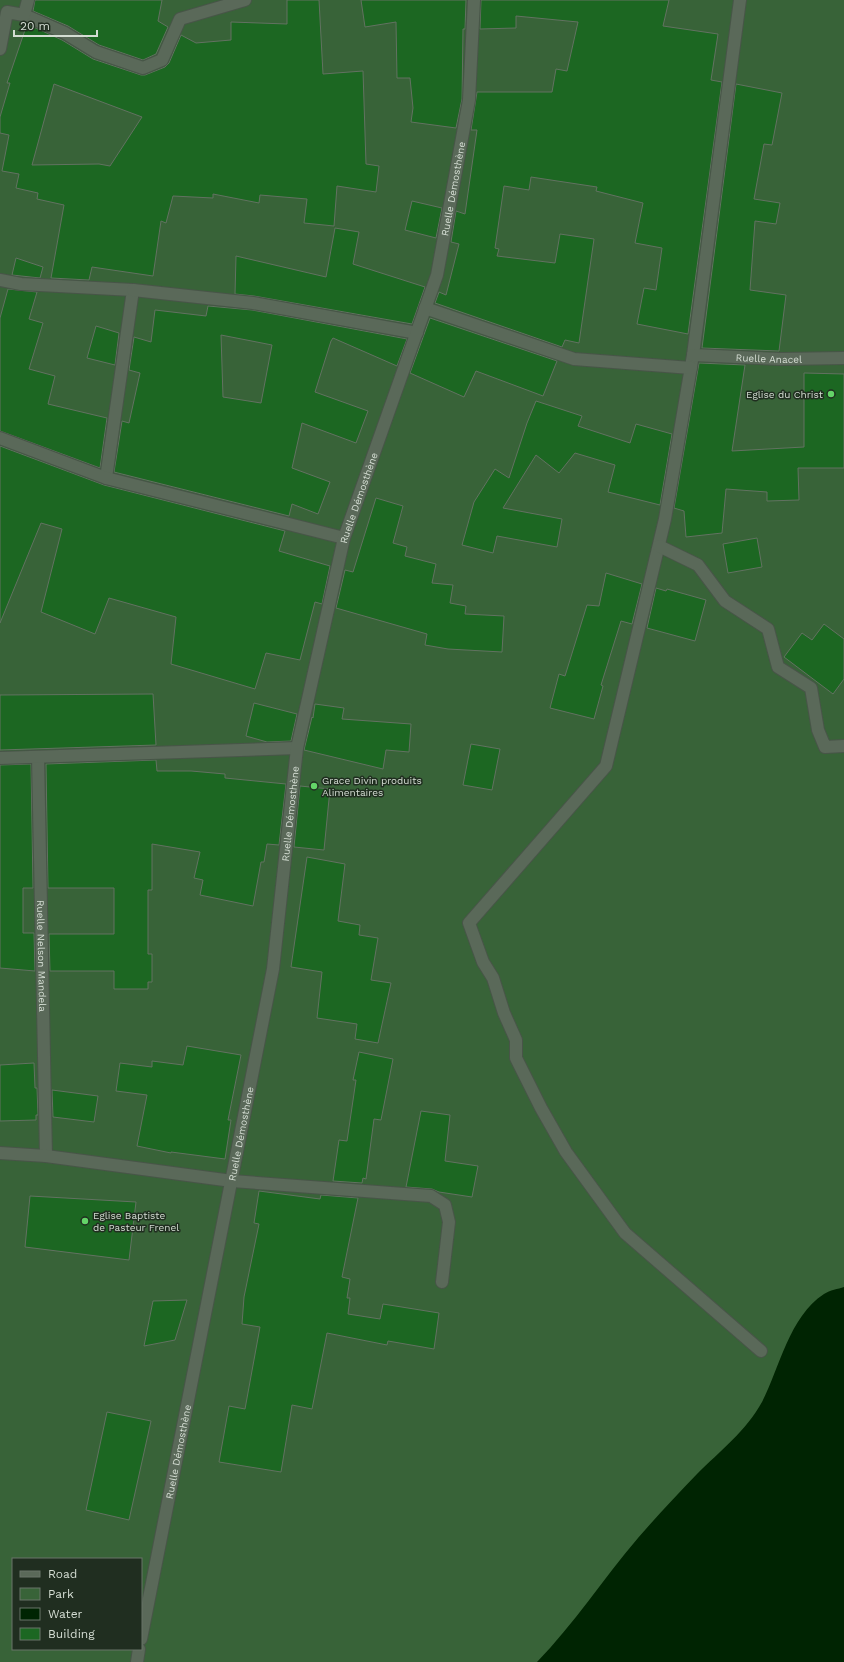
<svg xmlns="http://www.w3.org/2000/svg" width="844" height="1662" font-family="'Work Sans',sans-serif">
<rect width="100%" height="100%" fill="#2a382a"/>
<path fill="#386338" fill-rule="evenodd" d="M 0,0 L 844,0 L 844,1662 L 0,1662 ZM 13,1559 L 141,1559 L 141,1649 L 13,1649 Z"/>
<path fill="#002402" d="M 844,1287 L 844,1662 L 537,1662 C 574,1624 603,1579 638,1538 C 657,1516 677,1495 697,1474 C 720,1451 746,1431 762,1402 C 780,1367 789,1317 824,1294 C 830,1290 838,1289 844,1287 Z"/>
<path fill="#1c6722" stroke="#627261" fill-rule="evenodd" d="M 35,0 L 162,0 L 158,21 L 168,27 L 156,54 L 143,60 L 99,45 L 68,26 L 33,11 Z
M 287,0 L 319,0 L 323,74 L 363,71 L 366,164 L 379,166 L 376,192 L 337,186 L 334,226 L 304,223 L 307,199 L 260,195 L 259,203 L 213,194 L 213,198 L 173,196 L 166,223 L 161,221 L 153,276 L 92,267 L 89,280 L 51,278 L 64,205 L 37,199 L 38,193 L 16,188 L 19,174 L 2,171 L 9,135 L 0,133 L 0,117 L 10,83 L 7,83 L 27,24 L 62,40 L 93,59 L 141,75 L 145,75 L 165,67 L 169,63 L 181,35 L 196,43 L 231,40 L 231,22 L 287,24 ZM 54,84 L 142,117 L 110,166 L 99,164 L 32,165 Z
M 361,0 L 466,0 L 465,29 L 463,29 L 462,99 L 456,128 L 411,122 L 413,108 L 410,78 L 397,78 L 396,22 L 365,27 Z
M 481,0 L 669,0 L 663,26 L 718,34 L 711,80 L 722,82 L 688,334 L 637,324 L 644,288 L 656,290 L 662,248 L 635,243 L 643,203 L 596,191 L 597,187 L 531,177 L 529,190 L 504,186 L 495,248 L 499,249 L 497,256 L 555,263 L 560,234 L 594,239 L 579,343 L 565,340 L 562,347 L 435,303 L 439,292 L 446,295 L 459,244 L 451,242 L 456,211 L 465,214 L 477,130 L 471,130 L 477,92 L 552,92 L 556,69 L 567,71 L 578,22 L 516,16 L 516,28 L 480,29 Z
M 736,84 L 782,93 L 772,145 L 764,144 L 754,199 L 780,203 L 776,224 L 755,221 L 750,290 L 786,295 L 779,351 L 702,348 Z
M 412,201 L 442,208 L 436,238 L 405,230 Z
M 335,228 L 359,232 L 353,264 L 425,287 L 412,324 L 254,296 L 235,294 L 236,256 L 326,277 Z
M 16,258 L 43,267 L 40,278 L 12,275 Z
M 8,289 L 37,292 L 29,319 L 43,323 L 29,369 L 55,376 L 48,404 L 107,418 L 100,468 L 0,431 L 0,318 Z
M 208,306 L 252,310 L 407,339 L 397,366 L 333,338 L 331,341 L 315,392 L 368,411 L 356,443 L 302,423 L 292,468 L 330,482 L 318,514 L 292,504 L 289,516 L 114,472 L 122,421 L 129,423 L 140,373 L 129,370 L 134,337 L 151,342 L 155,310 L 206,316 ZM 221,335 L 272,345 L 261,403 L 223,397 Z
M 430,318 L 557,361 L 543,396 L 476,371 L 464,397 L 410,373 Z
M 96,326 L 119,333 L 115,365 L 87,358 Z
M 699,363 L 745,365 L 732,451 L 804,447 L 804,373 L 844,374 L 844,468 L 798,468 L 799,500 L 767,501 L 767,492 L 726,489 L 722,533 L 686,537 L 684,511 L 674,508 Z
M 536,401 L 582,416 L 578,426 L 630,443 L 636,424 L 672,434 L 660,505 L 608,492 L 615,465 L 575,453 L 559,473 L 536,455 L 503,508 L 562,519 L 557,547 L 497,536 L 493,553 L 462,545 L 474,502 L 495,469 L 509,478 L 527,423 Z
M 0,446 L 104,485 L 285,531 L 279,551 L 330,566 L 322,604 L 315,602 L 300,660 L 266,653 L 255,689 L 171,664 L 176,617 L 109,598 L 95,634 L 41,612 L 62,529 L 41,523 L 0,623 Z
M 376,498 L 403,506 L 393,543 L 407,547 L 405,556 L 436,564 L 432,583 L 453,585 L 450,603 L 466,606 L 465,614 L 504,616 L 502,652 L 448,649 L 425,645 L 427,634 L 336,608 L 345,570 L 353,572 Z
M 757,538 L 762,567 L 728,573 L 723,544 Z
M 606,573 L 642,584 L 632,624 L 621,621 L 601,685 L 603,686 L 594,719 L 550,708 L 559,674 L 565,676 L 587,605 L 599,606 Z
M 656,588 L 666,591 L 667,589 L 706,600 L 695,641 L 647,628 Z
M 824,624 L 844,639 L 844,679 L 833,694 L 784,657 L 802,633 L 812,640 Z
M 153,694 L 156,745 L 0,750 L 0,695 Z
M 254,703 L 297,714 L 291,741 L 267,742 L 246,736 Z
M 315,704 L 344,708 L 342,719 L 411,724 L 409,752 L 386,750 L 383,769 L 304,750 L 312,717 L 313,718 Z
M 471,744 L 500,749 L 492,790 L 463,785 Z
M 156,760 L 157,771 L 191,771 L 225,774 L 225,778 L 286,784 L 279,845 L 267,844 L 264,862 L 261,862 L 253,906 L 200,895 L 203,880 L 194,878 L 200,852 L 152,844 L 152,890 L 148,890 L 148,954 L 152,954 L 152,982 L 148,982 L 148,989 L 114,989 L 114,971 L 50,971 L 49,934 L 114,934 L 114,888 L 48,888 L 46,764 Z
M 31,764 L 33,888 L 23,888 L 23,933 L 34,933 L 35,971 L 0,968 L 0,765 Z
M 300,786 L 330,789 L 324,850 L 294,847 Z
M 307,857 L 345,864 L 338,921 L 360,925 L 359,935 L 378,938 L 371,980 L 391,983 L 378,1043 L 355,1039 L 357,1024 L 317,1018 L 322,972 L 291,967 Z
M 187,1046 L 241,1055 L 228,1120 L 231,1120 L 225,1159 L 171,1152 L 171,1153 L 137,1146 L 147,1095 L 116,1091 L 120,1063 L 152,1067 L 152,1061 L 183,1065 Z
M 359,1052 L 393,1059 L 381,1120 L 374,1119 L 366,1179 L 363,1178 L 362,1183 L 333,1181 L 339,1140 L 347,1141 L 356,1080 L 353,1080 Z
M 34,1063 L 35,1088 L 37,1088 L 38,1115 L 36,1115 L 36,1120 L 0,1121 L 0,1065 Z
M 52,1090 L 98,1096 L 94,1122 L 53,1117 Z
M 421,1111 L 450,1115 L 445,1161 L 478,1166 L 472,1197 L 439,1192 L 432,1189 L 406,1187 Z
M 259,1191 L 320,1199 L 321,1195 L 358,1198 L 342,1277 L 350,1279 L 347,1298 L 350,1298 L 348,1314 L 380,1319 L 383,1304 L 439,1313 L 434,1349 L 388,1341 L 387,1345 L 327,1333 L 312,1409 L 292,1405 L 281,1472 L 219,1462 L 229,1406 L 245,1409 L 260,1327 L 242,1324 L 244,1297 L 259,1224 L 254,1223 Z
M 30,1196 L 136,1202 L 129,1260 L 25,1247 Z
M 187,1300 L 175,1340 L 144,1346 L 153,1301 Z
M 107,1412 L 151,1421 L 129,1520 L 86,1510 Z"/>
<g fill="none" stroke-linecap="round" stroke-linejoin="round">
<defs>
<g id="minor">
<path d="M 740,0 L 693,355 L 665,519 L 606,766 L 469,923 L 483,962 L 493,978 L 504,1013 L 516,1040 L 516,1058 L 541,1108 L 566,1152 L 625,1233 L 761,1351"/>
<path d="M 24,15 L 65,33 L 96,52 L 143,68 L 162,60 L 180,19 L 245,0"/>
<path d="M 0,49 L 7,12 L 24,15 L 28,0"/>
<path d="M 0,280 L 21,284 L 133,290 L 106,478"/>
<path d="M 133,290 L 253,303 L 417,333"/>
<path d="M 425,308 L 574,359 L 691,368"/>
<path id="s1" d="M 693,355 L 781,359 L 844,358"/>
<path d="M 0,438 L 106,478 L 344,538"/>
<path d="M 659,546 L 698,565 L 725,601 L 768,629 L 778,667 L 811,688 L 818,730 L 825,747 L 844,746"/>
<path id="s2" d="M 38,757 L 46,1156"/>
<path d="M 0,758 L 297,748"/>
<path d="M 0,1153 L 46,1156 L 232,1181 L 431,1196 L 445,1205 L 449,1222 L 442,1282"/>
<path id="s3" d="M 141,1639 L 273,969 L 297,748 L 344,538 L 437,275 L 469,100 L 474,0"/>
<path d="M 137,1662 L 139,1649"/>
</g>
</defs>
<use href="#minor" stroke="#485548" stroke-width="14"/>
<use href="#minor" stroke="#5a6959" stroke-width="12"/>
</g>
<g fill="#64d468" stroke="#202e20" stroke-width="1.5">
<circle cx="831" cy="394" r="4"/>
<circle cx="314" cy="786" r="4"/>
<circle cx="85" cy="1221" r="4"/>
</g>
<g text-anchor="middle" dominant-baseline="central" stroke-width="3" stroke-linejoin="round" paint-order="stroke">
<g font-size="10" fill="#d4ddd3" stroke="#202e20">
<text stroke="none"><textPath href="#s3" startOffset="1487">Ruelle Démosthène</textPath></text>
<text stroke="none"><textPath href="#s1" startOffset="76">Ruelle Anacel</textPath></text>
<text stroke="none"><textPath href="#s3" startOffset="1163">Ruelle Démosthène</textPath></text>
<text stroke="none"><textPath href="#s3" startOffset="839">Ruelle Démosthène</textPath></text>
<text stroke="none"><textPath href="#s2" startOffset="199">Ruelle Nelson Mandela</textPath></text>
<text stroke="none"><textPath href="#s3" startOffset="515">Ruelle Démosthène</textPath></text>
<text stroke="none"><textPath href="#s3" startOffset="191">Ruelle Démosthène</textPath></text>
</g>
<g font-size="10" fill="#d4ddd3" stroke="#202e20" text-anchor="start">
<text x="823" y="394" text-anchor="end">Eglise du Christ</text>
<text x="322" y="780">Grace Divin produits<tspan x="322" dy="12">Alimentaires</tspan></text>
<text x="93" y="1215">Eglise Baptiste<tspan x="93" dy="12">de Pasteur Frenel</tspan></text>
</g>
</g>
<rect x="12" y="1558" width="130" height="92" fill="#202e20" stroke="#687468"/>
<rect x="20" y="1571" width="20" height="6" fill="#5a6959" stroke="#687468"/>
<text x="48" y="1578" font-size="12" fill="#d4ddd3">Road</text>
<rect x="20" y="1588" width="20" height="12" fill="#386338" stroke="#687468"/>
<text x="48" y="1598" font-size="12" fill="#d4ddd3">Park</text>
<rect x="20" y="1608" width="20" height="12" fill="#002402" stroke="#687468"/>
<text x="48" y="1618" font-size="12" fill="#d4ddd3">Water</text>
<rect x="20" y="1628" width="20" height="12" fill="#1c6722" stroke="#687468"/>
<text x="48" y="1638" font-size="12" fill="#d4ddd3">Building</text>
<path d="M14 30v6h83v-6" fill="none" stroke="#d4ddd3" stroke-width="2"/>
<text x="20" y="30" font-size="12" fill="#d4ddd3" stroke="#202e20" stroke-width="3" paint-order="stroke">20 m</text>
</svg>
